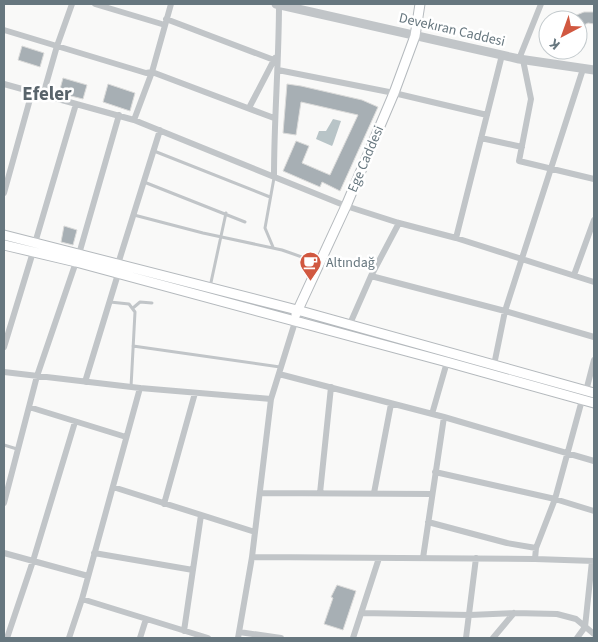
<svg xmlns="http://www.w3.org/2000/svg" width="598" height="642" font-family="'Source Sans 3',sans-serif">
<rect width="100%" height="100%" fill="#f9f9f8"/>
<path fill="#b8c4c7" d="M 333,119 L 341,121 L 333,144 L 332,146 L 316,139 L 319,131 L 326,131 Z"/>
<path fill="#a7afb4" stroke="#dbdbda" d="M 584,12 L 594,12 L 594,24 L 588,23 L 578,28 L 578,20 L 564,20 Z
M 22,46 L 44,53 L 40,67 L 18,60 Z
M 63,78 L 87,85 L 83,99 L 59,93 Z
M 108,84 L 135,93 L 130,111 L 103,102 Z
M 287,84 L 301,86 L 362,100 L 378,107 L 340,191 L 322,182 L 320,187 L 283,171 L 296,141 L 309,146 L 302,163 L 330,175 L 358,115 L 301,102 L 296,135 L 283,133 Z
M 64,226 L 77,230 L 73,245 L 61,242 Z
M 337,585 L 356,591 L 343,630 L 324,624 L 333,598 L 331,597 Z"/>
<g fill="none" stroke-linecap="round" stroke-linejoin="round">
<defs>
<path id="secondary" d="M 4,235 L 297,310 L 594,393
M 4,245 L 76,262 L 447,362 L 594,403
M 296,314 L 346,206 L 394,93 L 415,36 L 420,4"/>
</defs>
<use href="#secondary" stroke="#b4b9bd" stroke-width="11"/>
<path stroke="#c1c5c8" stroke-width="3" d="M 154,151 L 270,197
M 144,182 L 245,222
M 134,215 L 203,233 L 282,250 L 319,263
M 273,247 L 265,228 L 274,178
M 210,287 L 226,213
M 110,302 L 129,304 L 135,312 L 131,387
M 133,308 L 140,302 L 152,303
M 133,346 L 280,367
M 4,445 L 17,449"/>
<path stroke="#c1c5c8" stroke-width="6" d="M 95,4 L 165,25
M 166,19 L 274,60
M 4,30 L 146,73 L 152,72 L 274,118
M 519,59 L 541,4
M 523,60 L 531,99 L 519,161 L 594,179
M 278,70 L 394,93 L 487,115
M 4,84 L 134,120 L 346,206 L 399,223 L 456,238 L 594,282
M 43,95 L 57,46 L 72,4
M 249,108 L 275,58
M 134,120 L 152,72 L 171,4
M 481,138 L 522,147
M 274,176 C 274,118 279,61 279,4
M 4,193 L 32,92
M 456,238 L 502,55
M 35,243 L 76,104
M 79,254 L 119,115
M 118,264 L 160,130
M 574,275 L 594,220
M 371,276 L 505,311 L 594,337
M 349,326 L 371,276 L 399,223
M 4,347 L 33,252
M 494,365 L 505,311 L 583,69
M 4,372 L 140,388 L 271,399
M 279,374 L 444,417 L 594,461
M 85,382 L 118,274
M 586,391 L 594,360
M 29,407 L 126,437
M 432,414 L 447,362
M 435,472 L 555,499 L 594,511
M 113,487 L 255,532
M 260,493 L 432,494
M 320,493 L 331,387
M 374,493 L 391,404
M 4,503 L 37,376 L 76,262
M 164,504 L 195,393
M 428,522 L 507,543 L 536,548
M 4,553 L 88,576
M 94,553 L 193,570
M 252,557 L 535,559 L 594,561
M 423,558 L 444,417
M 535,559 L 536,548 L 555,499 L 582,400
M 82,599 L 208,638
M 361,613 L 470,615 L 514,613 L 557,614 L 576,619 L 594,634
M 184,631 L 201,515
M 239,632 L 281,638
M 7,638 L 33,561 L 75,422
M 69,638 L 82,599 L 140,388
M 140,638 L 146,619
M 238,638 L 252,557 L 271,399 L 295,322
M 353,638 L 379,558
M 466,638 L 476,558
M 493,638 L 514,613
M 577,638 L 585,627 L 592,561"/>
<path stroke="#c1c5c8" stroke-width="9" d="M 276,4 L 519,59 L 594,70"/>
<use href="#secondary" stroke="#fff" stroke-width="9"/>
</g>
<defs>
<symbol id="cafe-pin" viewBox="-11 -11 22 30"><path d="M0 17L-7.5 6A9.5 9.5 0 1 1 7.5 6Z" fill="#d15840" stroke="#fff"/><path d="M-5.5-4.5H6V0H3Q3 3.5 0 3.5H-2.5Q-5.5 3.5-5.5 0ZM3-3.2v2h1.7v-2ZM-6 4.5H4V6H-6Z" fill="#fff"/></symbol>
</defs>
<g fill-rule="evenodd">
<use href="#cafe-pin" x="298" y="250" width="25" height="34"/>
</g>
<g text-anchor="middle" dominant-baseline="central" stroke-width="5" stroke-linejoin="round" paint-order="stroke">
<g font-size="14" fill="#67777f" stroke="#fff">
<text transform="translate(452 30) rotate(13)">Devekıran Caddesi</text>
<text transform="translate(366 159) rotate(-67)">Ege Caddesi</text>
</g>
<g font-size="14" fill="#67777f" stroke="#fff" text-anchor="start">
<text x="326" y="263">Altındağ</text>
</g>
<g font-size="19" font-weight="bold" fill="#59646b" stroke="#fff">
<text x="47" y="94">Efeler</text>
</g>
</g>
<rect width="598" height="642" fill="none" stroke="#67777f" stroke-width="10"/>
<g transform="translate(563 35) rotate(221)"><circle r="24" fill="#ffffff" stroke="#c2c9cc"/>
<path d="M0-4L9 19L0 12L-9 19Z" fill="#d15840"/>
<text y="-8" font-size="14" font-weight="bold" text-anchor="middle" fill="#67777f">K</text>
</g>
</svg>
